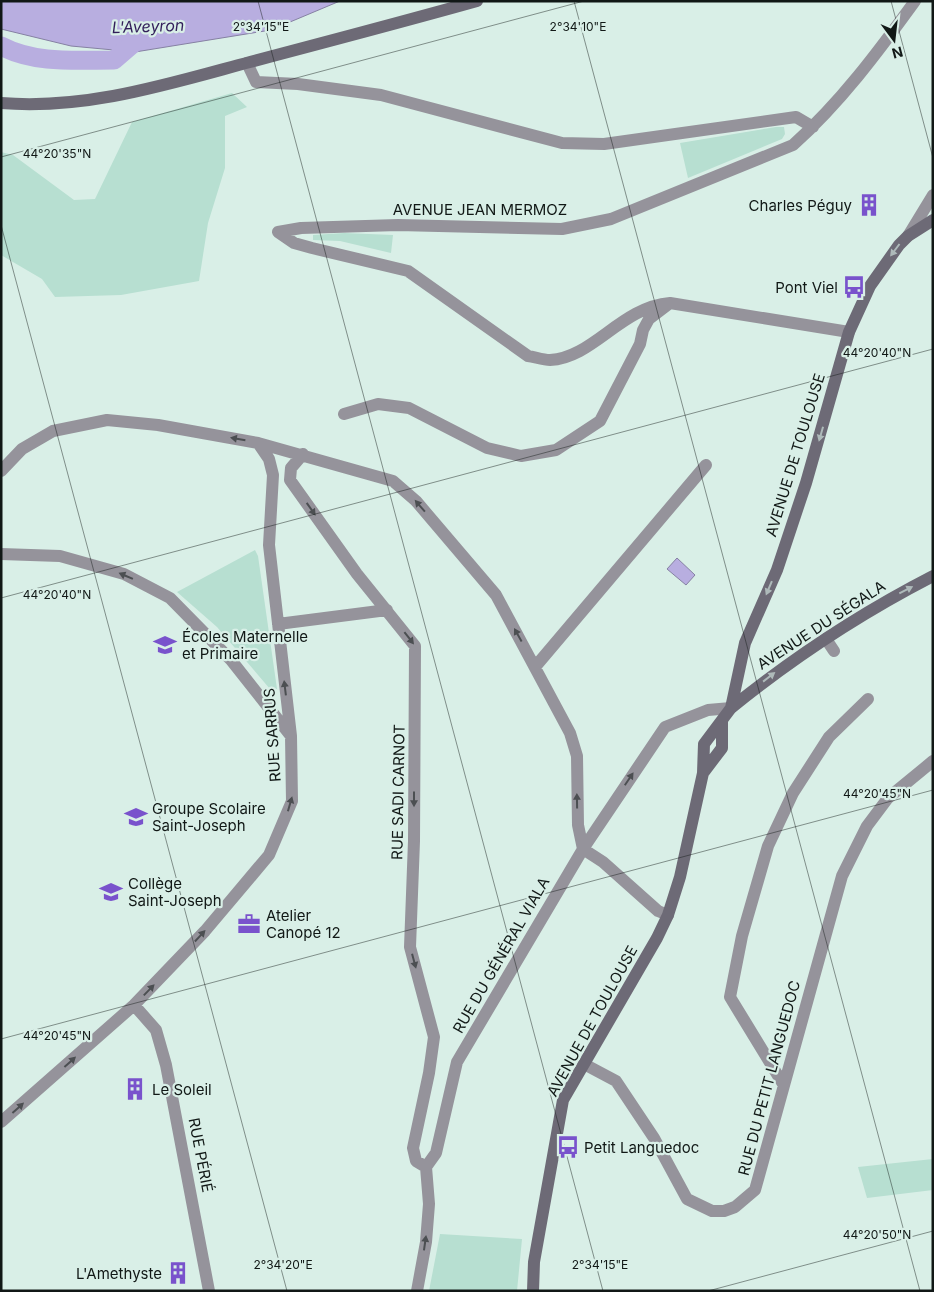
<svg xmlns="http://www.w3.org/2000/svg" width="934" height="1292" font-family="Inter,sans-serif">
<rect width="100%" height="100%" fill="#d9efe7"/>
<path fill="#b7dfd1" d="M 232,93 L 247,107 L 225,116 L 225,168 L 208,223 L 199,281 L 121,295 L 55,297 L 42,279 L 1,255 L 1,152 L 13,155 L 74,200 L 95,199 L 132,122 Z
M 776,127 L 784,127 L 785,134 L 782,139 L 688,178 L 680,143 Z
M 344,233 L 393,235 L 391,253 L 340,241 L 313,240 L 313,235 Z
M 255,550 L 258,556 L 277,689 L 270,689 L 217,627 L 177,592 Z
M 933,1159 L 933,1190 L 867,1198 L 858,1167 Z
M 440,1234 L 522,1239 L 517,1291 L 429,1291 Z"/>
<path fill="#b8aee0" stroke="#8681a3" d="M 1,1 L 340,1 L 271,30 L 135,52 L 71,46 L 1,29 Z
M 677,558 L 695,575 L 686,585 L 667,569 Z"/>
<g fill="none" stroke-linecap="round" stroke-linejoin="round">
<path stroke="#b8aee0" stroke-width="19" d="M 1,46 C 35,64 76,60 114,60 L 143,35"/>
<path stroke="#95939b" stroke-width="12" d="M 247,63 L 256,82 L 298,84 L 381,95 L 562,143 L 604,144 L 796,117 L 813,127
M 908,236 L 933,195
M 849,332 L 670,303 C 621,307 593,358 550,360 C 543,360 535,357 528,356 L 408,271 L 312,248 L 294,243 L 278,232 L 301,228 L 398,225 L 562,229 L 611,219 L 793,145 C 840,103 878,52 915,1
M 344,414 L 378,404 L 409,408 L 487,448 L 521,456 L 556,450 L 600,421 L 640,344 L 643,330 L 649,319 L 670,303
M 303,454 L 291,468 L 290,480 L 357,574 L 415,646 L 414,841 L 410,947 L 434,1037 L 429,1073 L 413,1148 L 416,1161 L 426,1167
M 1,471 L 22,449 L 53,431 L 107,420 L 158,425 L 258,443 L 393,481 L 416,501 L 496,595 L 570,733 L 577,756 L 578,825 L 583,849 L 603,862 L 658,911 L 668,915
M 1,554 L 60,556 L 124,574 L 170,598 L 231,660 L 291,736
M 278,624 L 387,610
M 826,639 L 834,651
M 535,667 L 706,465
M 134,1005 L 156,1030 L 166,1065 L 209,1291
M 584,1064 L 616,1081 L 654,1138 L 687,1199 L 712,1211 L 724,1211 L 735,1207 L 755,1190 L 842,876 L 867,826 L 888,798 L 933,761
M 783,1084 L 730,997 L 742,936 L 768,846 L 793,793 L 829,737 L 868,699
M 1,1122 L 134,1005 L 205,931 L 269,855 L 292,801 L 291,736 L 269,545 L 273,475 L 269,459 L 258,443
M 417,1291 L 426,1242 L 429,1204 L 426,1167 L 436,1153 L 457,1062 L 583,849 L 665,727 L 708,710 L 731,708"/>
<path stroke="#6d6a76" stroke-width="12" d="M 1,103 C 87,110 168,84 250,62 C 326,42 402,22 477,1
M 731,708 C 794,657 861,613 933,576
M 703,773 L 722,748 L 722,722
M 533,1291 L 534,1262 L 563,1100 L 657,938 L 668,915 L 680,877 L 703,773 L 704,744 L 731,708 L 745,643 L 777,570 L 806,483 L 849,332 L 870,286 L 899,245 L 908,236 L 933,220"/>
</g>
<defs><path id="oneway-solid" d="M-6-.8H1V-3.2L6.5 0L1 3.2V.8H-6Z" transform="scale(1.25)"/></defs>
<g fill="#aebaba">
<use href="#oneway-solid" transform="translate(895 250) rotate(127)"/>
<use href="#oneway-solid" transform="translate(821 434) rotate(106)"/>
<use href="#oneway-solid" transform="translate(769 588) rotate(113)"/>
<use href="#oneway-solid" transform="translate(906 590) rotate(-27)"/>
<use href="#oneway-solid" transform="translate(769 677) rotate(-38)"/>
</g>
<g fill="#4c4f52">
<use href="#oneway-solid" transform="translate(238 439) rotate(-170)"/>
<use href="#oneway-solid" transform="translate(420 506) rotate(-131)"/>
<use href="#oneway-solid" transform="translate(311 509) rotate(55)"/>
<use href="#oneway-solid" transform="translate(126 576) rotate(-157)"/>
<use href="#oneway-solid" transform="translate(518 635) rotate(-119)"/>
<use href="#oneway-solid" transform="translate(409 638) rotate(52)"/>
<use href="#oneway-solid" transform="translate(285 688) rotate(-97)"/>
<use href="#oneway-solid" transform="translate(629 779) rotate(-56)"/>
<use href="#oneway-solid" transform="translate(414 799) rotate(90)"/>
<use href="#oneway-solid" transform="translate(577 801) rotate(-91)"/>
<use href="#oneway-solid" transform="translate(290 804) rotate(-74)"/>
<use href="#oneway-solid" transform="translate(200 936) rotate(-47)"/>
<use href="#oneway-solid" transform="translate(414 961) rotate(75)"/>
<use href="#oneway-solid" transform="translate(149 990) rotate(-46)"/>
<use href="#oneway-solid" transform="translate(70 1062) rotate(-42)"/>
<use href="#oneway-solid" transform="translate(18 1108) rotate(-42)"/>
<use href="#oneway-solid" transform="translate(425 1243) rotate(-82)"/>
</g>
<path fill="none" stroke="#111816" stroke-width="1" stroke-opacity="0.45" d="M 258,1 L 603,1291M 574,1 L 920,1291M 891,1 L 933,158M 1,157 L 584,1M 1,225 L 287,1291M 1,598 L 933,349M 1,1039 L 933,790M 708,1291 L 933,1231"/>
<defs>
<symbol id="building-bare" viewBox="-9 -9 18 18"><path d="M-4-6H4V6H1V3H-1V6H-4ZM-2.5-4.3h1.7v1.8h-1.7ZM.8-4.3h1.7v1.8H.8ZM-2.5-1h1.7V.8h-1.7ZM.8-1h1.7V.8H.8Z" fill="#7952cc" stroke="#d9efe7" stroke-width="2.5" paint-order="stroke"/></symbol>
<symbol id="bus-bare" viewBox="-9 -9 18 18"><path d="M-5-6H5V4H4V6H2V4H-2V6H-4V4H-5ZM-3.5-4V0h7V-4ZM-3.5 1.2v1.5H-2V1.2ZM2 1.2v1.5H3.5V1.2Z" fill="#7952cc" stroke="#d9efe7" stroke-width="2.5" paint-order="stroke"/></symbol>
<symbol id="school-bare" viewBox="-9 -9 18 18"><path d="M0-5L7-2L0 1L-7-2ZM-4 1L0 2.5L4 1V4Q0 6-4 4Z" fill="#7952cc" stroke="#d9efe7" stroke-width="2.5" paint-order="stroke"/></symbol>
<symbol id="office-bare" viewBox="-9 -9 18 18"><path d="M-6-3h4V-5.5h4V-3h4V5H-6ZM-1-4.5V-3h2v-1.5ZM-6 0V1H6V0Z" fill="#7952cc" stroke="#d9efe7" stroke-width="2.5" paint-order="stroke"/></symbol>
</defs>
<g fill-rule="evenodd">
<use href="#building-bare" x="853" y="189" width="32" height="32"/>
<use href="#bus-bare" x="838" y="271" width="32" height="32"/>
<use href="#school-bare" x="149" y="629" width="32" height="32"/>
<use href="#school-bare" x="120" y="801" width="32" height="32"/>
<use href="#school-bare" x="95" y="876" width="32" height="32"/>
<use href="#office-bare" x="233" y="908" width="32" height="32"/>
<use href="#building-bare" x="119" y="1073" width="32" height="32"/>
<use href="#bus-bare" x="552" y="1131" width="32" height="32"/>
<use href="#building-bare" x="162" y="1257" width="32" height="32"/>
</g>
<g text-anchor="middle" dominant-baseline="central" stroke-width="4.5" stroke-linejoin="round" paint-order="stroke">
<g font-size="15" fill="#111816" stroke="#d9efe7" text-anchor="start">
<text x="852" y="205" text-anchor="end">Charles Péguy</text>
<text x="838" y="287" text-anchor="end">Pont Viel</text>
<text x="182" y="636">Écoles Maternelle<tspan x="182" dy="17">et Primaire</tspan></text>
<text x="152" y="808">Groupe Scolaire<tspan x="152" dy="17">Saint-Joseph</tspan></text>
<text x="128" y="883">Collège<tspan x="128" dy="17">Saint-Joseph</tspan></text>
<text x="266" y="915">Atelier<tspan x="266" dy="17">Canopé 12</tspan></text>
<text x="152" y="1089">Le Soleil</text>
<text x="584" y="1147">Petit Languedoc</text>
<text x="162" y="1273" text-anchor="end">L'Amethyste</text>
</g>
<g font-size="15" fill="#111816" stroke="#d9efe7">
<text x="480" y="209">AVENUE JEAN MERMOZ</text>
<text transform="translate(795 455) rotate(-73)">AVENUE DE TOULOUSE</text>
<text transform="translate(821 625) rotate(-33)">AVENUE DU SÉGALA</text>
<text transform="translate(272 735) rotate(-94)">RUE SARRUS</text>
<text transform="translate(398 792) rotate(-89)">RUE SADI CARNOT</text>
<text transform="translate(501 955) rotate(-60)">RUE DU GÉNÉRAL VIALA</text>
<text transform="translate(592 1021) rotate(-61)">AVENUE DE TOULOUSE</text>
<text transform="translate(769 1078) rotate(-75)">RUE DU PETIT LANGUEDOC</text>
<text transform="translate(201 1155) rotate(79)">RUE PÉRIÉ</text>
</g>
<g font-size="16" font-style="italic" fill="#321f5a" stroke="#d9efe7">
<text transform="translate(148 26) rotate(-2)">L'Aveyron</text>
</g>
</g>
<g font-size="12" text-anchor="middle" fill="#111816" stroke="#d9efe7" stroke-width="4.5" stroke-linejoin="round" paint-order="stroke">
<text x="261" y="31">2°34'15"E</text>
<text x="578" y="31">2°34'10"E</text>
<text x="57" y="158">44°20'35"N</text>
<text x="877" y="357">44°20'40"N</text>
<text x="57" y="599">44°20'40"N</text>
<text x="877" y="798">44°20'45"N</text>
<text x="57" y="1040">44°20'45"N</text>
<text x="877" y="1239">44°20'50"N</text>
<text x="283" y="1269">2°34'20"E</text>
<text x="600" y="1269">2°34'15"E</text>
</g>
<rect width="934" height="1292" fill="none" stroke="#111816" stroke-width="5"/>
<g transform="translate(894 40) rotate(165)" stroke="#d9efe7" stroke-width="4" paint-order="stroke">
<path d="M0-4L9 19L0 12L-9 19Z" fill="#111816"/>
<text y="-8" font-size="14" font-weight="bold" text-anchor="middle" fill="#111816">N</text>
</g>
</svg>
